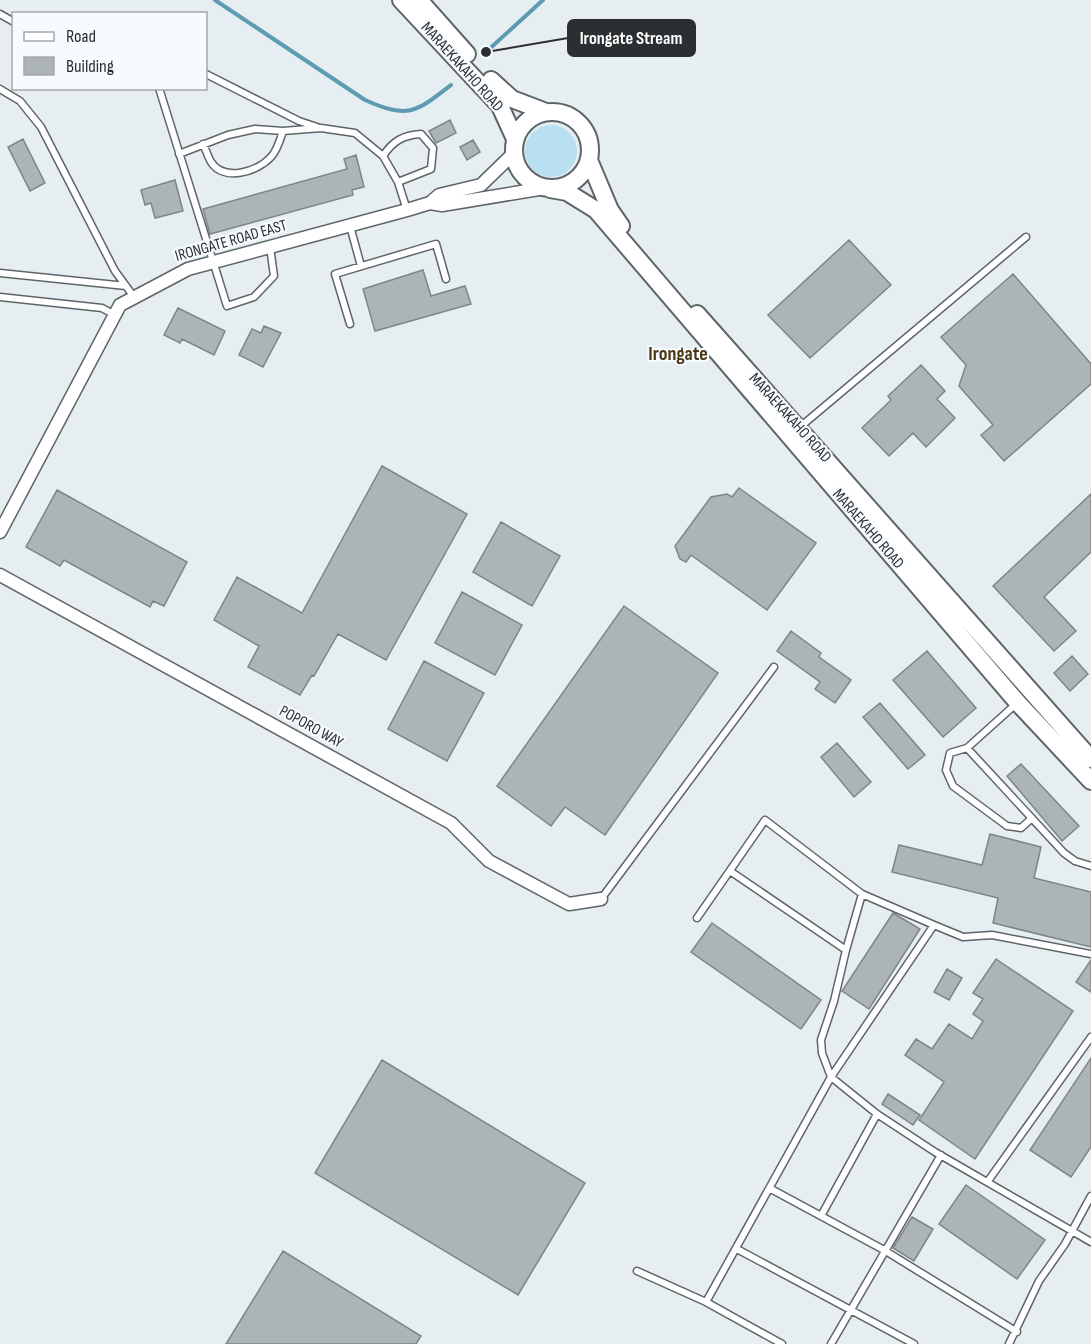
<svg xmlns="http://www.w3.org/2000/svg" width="1091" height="1344" font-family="'Sofia Sans Condensed',sans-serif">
<rect width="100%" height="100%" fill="#e6eef2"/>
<path fill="#b9e0f0" d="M525 151a26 26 0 1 1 52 0a26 26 0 1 1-52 0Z"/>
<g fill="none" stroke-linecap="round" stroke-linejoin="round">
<path stroke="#5d9bb3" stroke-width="4" d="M 215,0 L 365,100 C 408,119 415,113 451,85
M 486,52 L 543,0"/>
</g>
<path fill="#acb4b7" stroke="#7e8589" stroke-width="1.5" d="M 450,120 L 456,133 L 436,143 L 429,131 Z
M 23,139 L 45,183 L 30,191 L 8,147 Z
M 473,140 L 480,152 L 467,160 L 460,147 Z
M 356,155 L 364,187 L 352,190 L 353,195 L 210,234 L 203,209 L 347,169 L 344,159 Z
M 175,180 L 183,211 L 155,218 L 151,203 L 145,205 L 141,190 Z
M 849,240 L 891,285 L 810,358 L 768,315 Z
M 423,270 L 431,296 L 465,286 L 471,304 L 375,331 L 363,289 Z
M 1013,274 L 1091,364 L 1091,384 L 1004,461 L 981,435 L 993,425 L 959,386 L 966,365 L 941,337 Z
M 178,308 L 225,331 L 214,355 L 182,339 L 180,343 L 164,335 Z
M 264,326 L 281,333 L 263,367 L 239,355 L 252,329 L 261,333 Z
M 921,365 L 945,391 L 937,399 L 955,418 L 926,447 L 913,433 L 889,456 L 862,428 L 891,400 L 888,396 Z
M 382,466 L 467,514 L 386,660 L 338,634 L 314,676 L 312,675 L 300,695 L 248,667 L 259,646 L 214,620 L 237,577 L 302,613 Z
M 739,488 L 816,543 L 767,610 L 691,555 L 686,562 L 680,559 L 675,546 L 711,497 L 727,494 L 732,497 Z
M 57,490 L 187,562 L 164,606 L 153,601 L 150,607 L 64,560 L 60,566 L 26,547 Z
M 1091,494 L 1091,552 L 1044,597 L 1076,631 L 1054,651 L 993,586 Z
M 501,522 L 560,556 L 532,606 L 473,572 Z
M 462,592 L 522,625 L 495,675 L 435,643 Z
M 624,606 L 718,673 L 605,835 L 565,807 L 551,826 L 497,786 Z
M 791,631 L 821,653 L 819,657 L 851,680 L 835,703 L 815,689 L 820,682 L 777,651 Z
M 927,651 L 976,708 L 943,737 L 893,680 Z
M 1072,656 L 1088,674 L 1070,691 L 1054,673 Z
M 424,661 L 484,693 L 447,761 L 388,729 Z
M 880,703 L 925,755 L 908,769 L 863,717 Z
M 837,743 L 871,782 L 854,797 L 821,757 Z
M 1021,764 L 1079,826 L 1062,841 L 1007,776 Z
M 990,834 L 1041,847 L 1034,878 L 1091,892 L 1091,947 L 993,923 L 998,898 L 892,872 L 899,845 L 982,865 Z
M 893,913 L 920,929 L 869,1009 L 842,991 Z
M 712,923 L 821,1000 L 801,1029 L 691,952 Z
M 996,959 L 1073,1011 L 975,1159 L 919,1120 L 944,1082 L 905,1055 L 916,1039 L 932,1049 L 949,1024 L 972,1039 L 983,1021 L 973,1014 L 983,999 L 973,993 Z
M 1091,960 L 1091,992 L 1076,982 Z
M 947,969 L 962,978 L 949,1000 L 934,992 Z
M 1091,1058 L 1091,1147 L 1071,1177 L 1030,1150 Z
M 382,1060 L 585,1183 L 518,1295 L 315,1173 Z
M 888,1094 L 920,1115 L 913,1125 L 882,1104 Z
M 966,1185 L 1045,1240 L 1017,1279 L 939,1224 Z
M 912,1217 L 933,1229 L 914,1261 L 893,1248 Z
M 283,1251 L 421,1336 L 416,1344 L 226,1344 Z"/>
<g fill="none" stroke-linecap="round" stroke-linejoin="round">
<defs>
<path id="service" d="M 0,14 L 14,22
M 206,74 L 299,121 L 317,127
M 159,88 L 227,306 L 254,297 L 274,276 L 270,247
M 0,89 L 20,101 L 41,127 L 115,271 L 134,297
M 203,144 C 206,150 208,157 211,162 C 224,182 257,172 271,157 C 277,151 280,140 283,131
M 179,154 L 228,135 L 255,129 L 283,131 L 321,128 L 355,133 L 383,156 L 398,182 L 407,210
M 383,156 C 393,141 403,135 421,134 L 433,148 L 431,169 L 398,182
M 350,226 L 361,266
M 0,273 L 126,286
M 0,297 L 102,308 L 115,315
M 350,324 L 335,274 L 436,244 L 446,279
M 800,427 L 1026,237
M 967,748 L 1016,704
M 1032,818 L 1021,828 L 1007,826 L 953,786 L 946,770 L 950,753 L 967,748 L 1064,853 L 1075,861 L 1091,866
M 730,871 L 846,950 L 834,1001 L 821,1040 L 822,1053 L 831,1077 L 877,1114 L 935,1152 L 1091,1242
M 601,899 L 774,667
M 697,918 L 765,820 L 862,894 L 934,925
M 846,950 L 862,894
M 988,1181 L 1091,1037
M 771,1189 L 884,1250 L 1017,1332
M 821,1216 L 877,1114
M 737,1249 L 914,1344
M 637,1271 L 706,1302 L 782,1344
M 706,1302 L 831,1077 L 934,925 L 963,937 L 992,935 L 1091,954
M 831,1344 L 941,1155
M 1009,1344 L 1039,1281 L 1065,1244 L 1091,1196"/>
<path id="minor" d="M 430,203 L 442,205 L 545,188
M 0,532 L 120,305 L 188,269 L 407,210 L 430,203 L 439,195 L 481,185 L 514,153
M 0,575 L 451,823 L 489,861 L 569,904 L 601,899"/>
<path id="secondary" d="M 401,0 L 500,106 L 515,139
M 419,0 L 467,54
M 491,80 L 512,99 L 546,112
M514 150a38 38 0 1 1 76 0a38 38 0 1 1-76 0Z
M 589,160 L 610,210 L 621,226
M 550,189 L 567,192 L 596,210 L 1018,703 L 1091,781
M 697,314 L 1091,759"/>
</defs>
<use href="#service" stroke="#5e6568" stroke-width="9"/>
<use href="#minor" stroke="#5e6568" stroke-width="15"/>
<use href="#secondary" stroke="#5e6568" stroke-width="20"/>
<use href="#service" stroke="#fff" stroke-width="6"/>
<use href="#minor" stroke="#fff" stroke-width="12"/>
<use href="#secondary" stroke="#fff" stroke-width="16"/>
</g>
<g text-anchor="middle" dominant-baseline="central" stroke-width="4.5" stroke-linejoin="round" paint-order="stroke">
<g font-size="16" fill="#2c2f31" stroke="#f5fbfe">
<text transform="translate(462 67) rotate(48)">MARAEKAKAHO ROAD</text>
<text transform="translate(231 241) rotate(-16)">IRONGATE ROAD EAST</text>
<text transform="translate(790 418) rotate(48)">MARAEKAKAHO ROAD</text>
<text transform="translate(868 529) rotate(49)">MARAEKAHO ROAD</text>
<text transform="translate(311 727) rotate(29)">POPORO WAY</text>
</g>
<g font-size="20" font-weight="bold" fill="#4d3612" stroke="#f5fbfe">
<text x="678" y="354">Irongate</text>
</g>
</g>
<path fill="none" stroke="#2c2f31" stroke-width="2" d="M486 52L568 38"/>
<circle fill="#2c2f31" stroke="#f5fbfe" stroke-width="2" cx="486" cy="52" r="6"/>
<rect fill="#2c2f31" stroke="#2c2f31" stroke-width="2" x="568" y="20" width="127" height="36" rx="6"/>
<g font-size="18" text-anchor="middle" font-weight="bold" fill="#fff">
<text x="631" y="44">Irongate Stream</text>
</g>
<rect x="12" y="12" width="195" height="78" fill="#f5fbfe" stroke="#a5a9ac" stroke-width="1.5"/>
<rect x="24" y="32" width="30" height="9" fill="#ffffff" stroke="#a5a9ac" stroke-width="1.5"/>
<text x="66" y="42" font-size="18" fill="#2c2f31">Road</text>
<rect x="24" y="57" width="30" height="18" fill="#acb4b7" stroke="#a5a9ac" stroke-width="1.5"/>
<text x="66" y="72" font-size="18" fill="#2c2f31">Building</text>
</svg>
